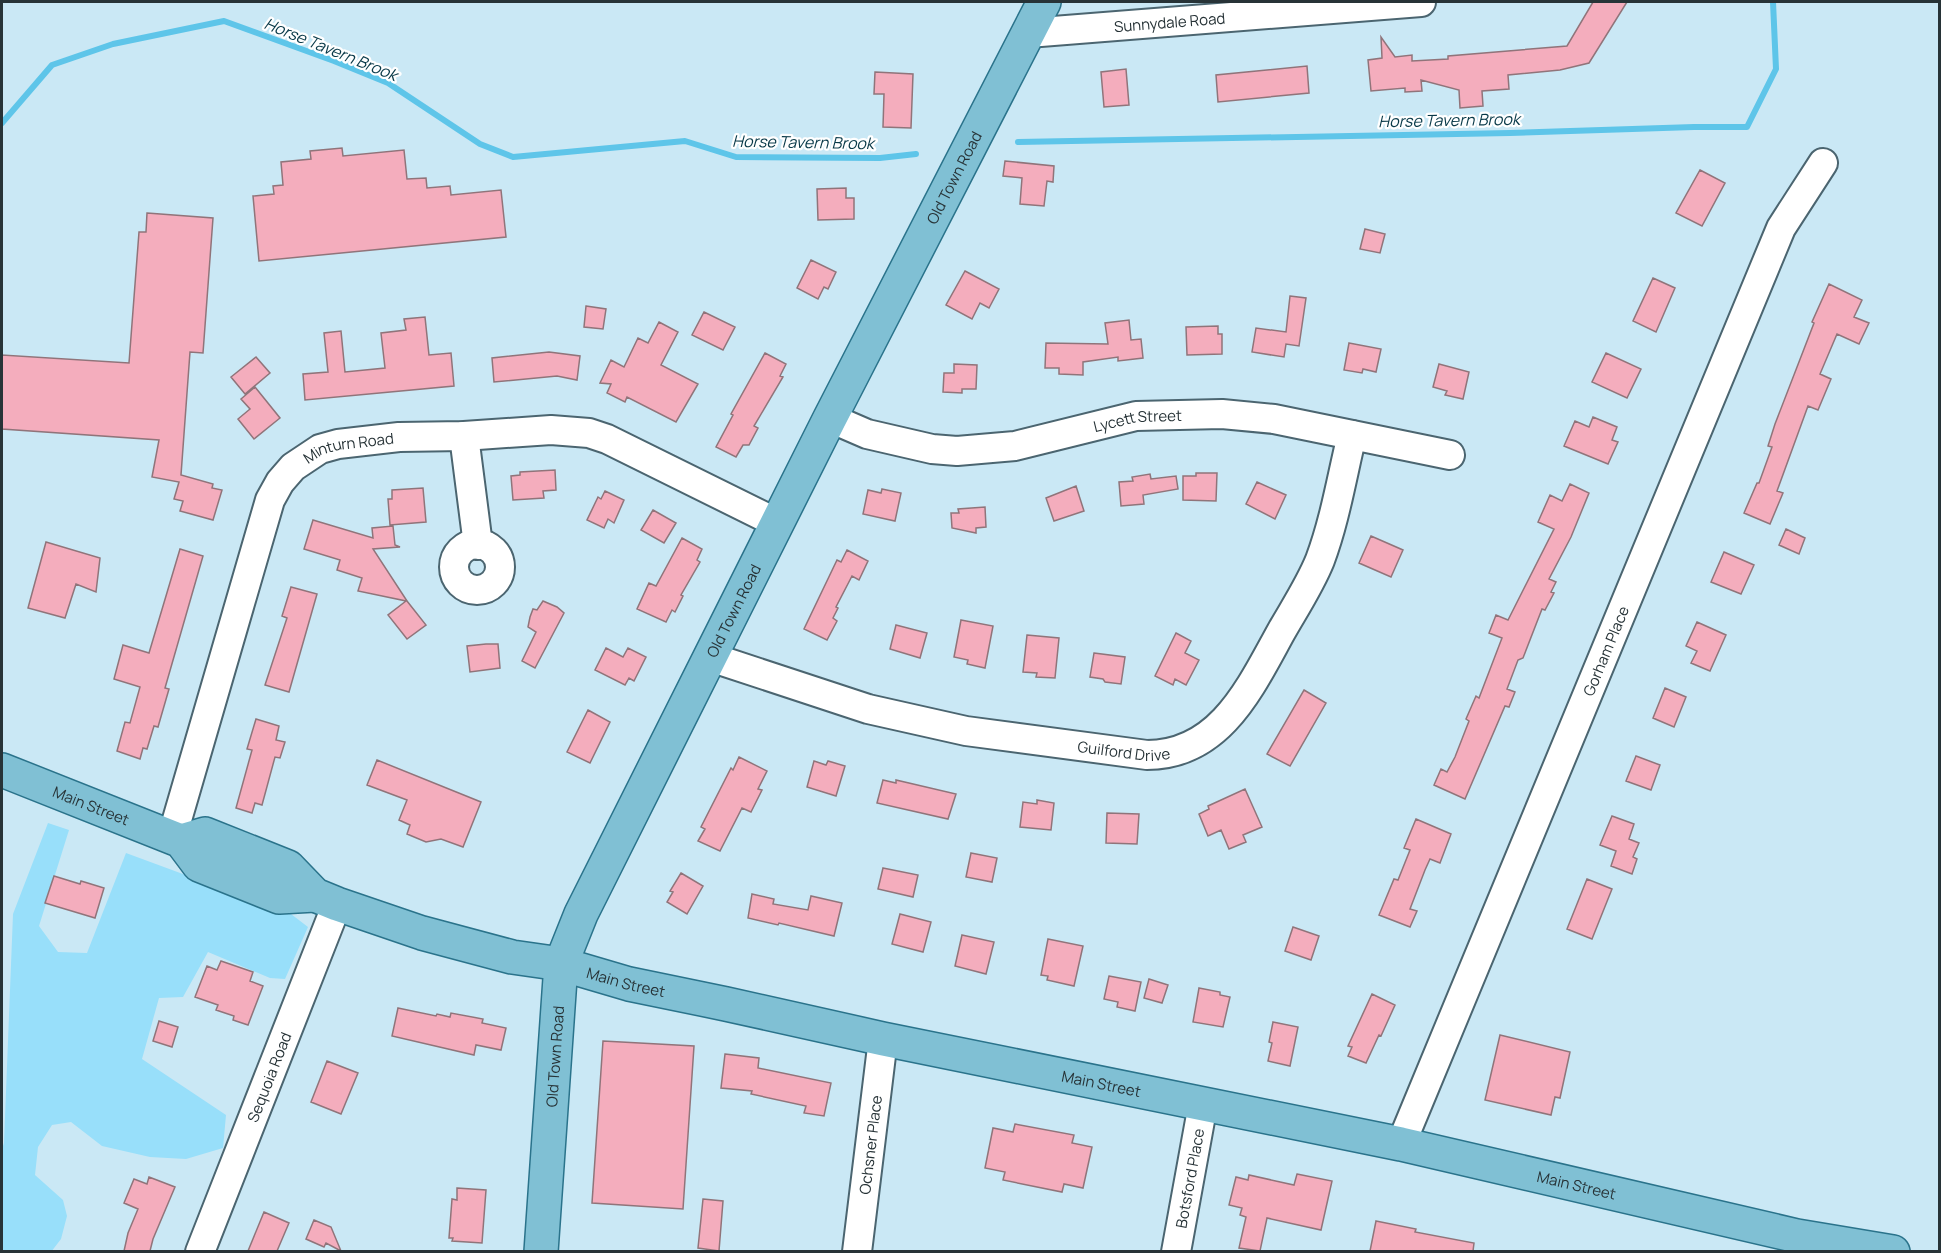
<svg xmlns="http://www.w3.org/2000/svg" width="1941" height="1253" font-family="Manrope,sans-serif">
<rect width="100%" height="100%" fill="#cae8f5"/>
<path fill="#98dffa" d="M 48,823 L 69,830 L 39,926 L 58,952 L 87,953 L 126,853 L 291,914 L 308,927 L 285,979 L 270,978 L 208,952 L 183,997 L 159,998 L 142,1059 L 226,1115 L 223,1148 L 186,1159 L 150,1157 L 102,1146 L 71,1122 L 52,1125 L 38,1147 L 35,1175 L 63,1200 L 67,1216 L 61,1239 L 51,1252 L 2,1251 L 2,1149 L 4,1143 L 13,914 Z"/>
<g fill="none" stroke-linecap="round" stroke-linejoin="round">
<path stroke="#5ec5e9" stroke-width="6" d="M 2,123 L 52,65 L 113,44 L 224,21 L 334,61 L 388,83 L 480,144 L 513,157 L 685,141 L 736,157 L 880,158 L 916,154
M 1018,142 L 1510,133 L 1694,127 L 1747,127 L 1776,69 L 1773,2"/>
</g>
<path fill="#f4adbd" stroke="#90747a" stroke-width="1.5" d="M 1593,2 L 1627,2 L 1589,63 L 1560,70 L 1508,75 L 1509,89 L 1482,91 L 1483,106 L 1460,108 L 1459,90 L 1421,80 L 1422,91 L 1405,92 L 1405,88 L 1371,91 L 1368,60 L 1382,58 L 1381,37 L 1395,57 L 1412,55 L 1412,61 L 1448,59 L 1448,56 L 1567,46 Z
M 1307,66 L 1309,93 L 1218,102 L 1216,75 Z
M 1126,69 L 1129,105 L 1104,107 L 1101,72 Z
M 875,72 L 913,74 L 911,128 L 883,127 L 884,94 L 874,94 Z
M 342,148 L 343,156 L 404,150 L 407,179 L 426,178 L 427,188 L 450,186 L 451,195 L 501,190 L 506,237 L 259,261 L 253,196 L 274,194 L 273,186 L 283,185 L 281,162 L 311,159 L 310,151 Z
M 1005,161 L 1054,166 L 1053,182 L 1047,181 L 1044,206 L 1020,204 L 1022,178 L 1003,176 Z
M 1700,170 L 1725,183 L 1702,226 L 1676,213 Z
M 846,188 L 846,198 L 854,198 L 854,219 L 818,220 L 817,189 Z
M 147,213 L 213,218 L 203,353 L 190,352 L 181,475 L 213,484 L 212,488 L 222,490 L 213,520 L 180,511 L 183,501 L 174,499 L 179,482 L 152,477 L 159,440 L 2,429 L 2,355 L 129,363 L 139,232 L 146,232 Z
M 1365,229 L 1385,234 L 1380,253 L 1360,249 Z
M 811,260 L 836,272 L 828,289 L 824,287 L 818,299 L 797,288 Z
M 965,271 L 999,289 L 989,308 L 980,303 L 972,319 L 946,305 Z
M 1653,278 L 1675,288 L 1656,332 L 1633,321 Z
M 1829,284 L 1862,300 L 1854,317 L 1869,323 L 1859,344 L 1837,334 L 1820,374 L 1831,379 L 1818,410 L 1808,406 L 1777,491 L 1783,493 L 1770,524 L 1744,513 L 1757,483 L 1759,483 L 1772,447 L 1768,446 L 1775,424 L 1814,323 L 1812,322 Z
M 1290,296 L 1306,298 L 1299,346 L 1286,344 L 1284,357 L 1252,352 L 1256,328 L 1286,332 Z
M 586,306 L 606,309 L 603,329 L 584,327 Z
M 704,312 L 735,327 L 723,350 L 692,335 Z
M 425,317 L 429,355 L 451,353 L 454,386 L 305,400 L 303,374 L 328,372 L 324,333 L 341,331 L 345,372 L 385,368 L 381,333 L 406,330 L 404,319 Z
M 1129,320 L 1131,340 L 1141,339 L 1143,358 L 1118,361 L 1118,357 L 1083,362 L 1083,375 L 1059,374 L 1059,368 L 1045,368 L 1046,343 L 1108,344 L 1105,323 Z
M 659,322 L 678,332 L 661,365 L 698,384 L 676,422 L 627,397 L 625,402 L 607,393 L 611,384 L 600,383 L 611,360 L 624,367 L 638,338 L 648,343 Z
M 1218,326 L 1218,334 L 1222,334 L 1222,354 L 1187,355 L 1186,327 Z
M 1349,343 L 1381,349 L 1376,372 L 1363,369 L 1362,373 L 1344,370 Z
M 549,352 L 580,356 L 577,380 L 557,376 L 494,382 L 492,358 Z
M 765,353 L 786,364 L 780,376 L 783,377 L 754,426 L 758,428 L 749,445 L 743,445 L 736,457 L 716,447 L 733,415 L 731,414 Z
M 1606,353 L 1641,369 L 1627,398 L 1592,382 Z
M 256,357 L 270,373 L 245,394 L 231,377 Z
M 954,364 L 977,365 L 976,389 L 962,389 L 962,393 L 943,392 L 944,373 L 954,373 Z
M 1439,364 L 1469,372 L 1463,399 L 1445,395 L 1447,391 L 1433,387 Z
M 255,387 L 280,418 L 254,439 L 238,419 L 250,409 L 241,399 Z
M 1593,417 L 1617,427 L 1612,440 L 1618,442 L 1608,464 L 1564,446 L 1575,421 L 1589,427 Z
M 555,470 L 556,490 L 543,491 L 544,498 L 513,500 L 511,476 L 520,475 L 520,472 Z
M 1196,473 L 1217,473 L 1216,501 L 1183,500 L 1183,476 L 1196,476 Z
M 1150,474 L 1151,479 L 1176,476 L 1178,489 L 1143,495 L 1144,504 L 1121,506 L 1119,482 L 1133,481 L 1132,477 Z
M 1257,482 L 1286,495 L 1275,519 L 1246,504 Z
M 1570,484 L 1589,493 L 1571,537 L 1549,579 L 1556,582 L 1551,592 L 1554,593 L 1545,610 L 1542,609 L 1523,658 L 1518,660 L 1507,689 L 1515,692 L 1509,707 L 1505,706 L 1465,799 L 1434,785 L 1441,769 L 1447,772 L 1455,757 L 1469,721 L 1466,719 L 1476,696 L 1479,698 L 1502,638 L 1489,633 L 1496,615 L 1508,620 L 1554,529 L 1538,522 L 1550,495 L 1562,501 Z
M 1076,486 L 1084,511 L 1054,521 L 1046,498 Z
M 423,488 L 426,522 L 390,525 L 388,499 L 392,499 L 392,490 Z
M 882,489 L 901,493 L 895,521 L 863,514 L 868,490 L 881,493 Z
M 605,491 L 624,500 L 614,523 L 608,519 L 604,528 L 587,520 L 598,497 L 601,499 Z
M 985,507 L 986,527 L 976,528 L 976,533 L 952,528 L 951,513 L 959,513 L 958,509 Z
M 653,510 L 676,523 L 664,543 L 641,530 Z
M 313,520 L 373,538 L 372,528 L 393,526 L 395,545 L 400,547 L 373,549 L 407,601 L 426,625 L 407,639 L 388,615 L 406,601 L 358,591 L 362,578 L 337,570 L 340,560 L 304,549 Z
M 1786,529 L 1805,538 L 1799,554 L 1779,545 Z
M 1371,536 L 1403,550 L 1391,577 L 1359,563 Z
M 682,538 L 702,549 L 697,560 L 700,562 L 681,595 L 683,596 L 675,612 L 672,610 L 666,622 L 637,609 L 649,583 L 656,586 Z
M 46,542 L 100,558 L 96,592 L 76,584 L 65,618 L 28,608 Z
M 180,549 L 203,556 L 165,688 L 169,689 L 158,727 L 154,726 L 147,749 L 143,748 L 140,759 L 117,751 L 125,722 L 130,723 L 140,687 L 114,679 L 123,645 L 149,653 Z
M 847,550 L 868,561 L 859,580 L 852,576 L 836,607 L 838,608 L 833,618 L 837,621 L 827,640 L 804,629 L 837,560 L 841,562 Z
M 1724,552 L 1754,565 L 1741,594 L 1711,582 Z
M 291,587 L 317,594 L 289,692 L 265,685 L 287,618 L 282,616 Z
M 543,601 L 557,607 L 564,613 L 535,668 L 522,661 L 536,632 L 528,627 L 530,617 L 533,609 L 537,610 Z
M 961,620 L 993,626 L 985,668 L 967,664 L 968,660 L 954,657 Z
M 1697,622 L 1726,635 L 1710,671 L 1691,663 L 1697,651 L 1686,646 Z
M 896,625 L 927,633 L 920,658 L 890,649 Z
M 1176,633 L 1191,641 L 1185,653 L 1199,660 L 1186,685 L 1175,679 L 1173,685 L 1155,676 Z
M 1027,635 L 1059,638 L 1055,678 L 1036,677 L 1037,673 L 1023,672 Z
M 486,644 L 498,644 L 500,668 L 470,672 L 467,646 Z
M 606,648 L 623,657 L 628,648 L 646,657 L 634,681 L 629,678 L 625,685 L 595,670 Z
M 1094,653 L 1125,657 L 1121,684 L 1105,682 L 1103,679 L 1090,677 Z
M 1665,688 L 1686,697 L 1674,727 L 1653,718 Z
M 1304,690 L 1326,703 L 1290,766 L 1267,754 Z
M 588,710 L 610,722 L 590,763 L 567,752 Z
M 256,719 L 279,726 L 276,740 L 285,742 L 280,758 L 275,757 L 262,805 L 255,803 L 252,813 L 236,808 L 252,750 L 247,749 Z
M 1636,756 L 1660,765 L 1651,790 L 1626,781 Z
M 739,757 L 767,771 L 758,789 L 762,790 L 751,812 L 742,808 L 720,851 L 698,841 L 705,829 L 701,827 L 731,768 L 733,770 Z
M 377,760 L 481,802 L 463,847 L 441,839 L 426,842 L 407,834 L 410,825 L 399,820 L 407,800 L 367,785 Z
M 814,761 L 826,765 L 828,761 L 845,766 L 836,796 L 807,787 Z
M 883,780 L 896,783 L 896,780 L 956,794 L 948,819 L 877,803 Z
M 1245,789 L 1262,827 L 1243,835 L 1246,842 L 1229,849 L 1221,830 L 1208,836 L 1199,814 L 1209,809 L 1208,806 Z
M 1037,800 L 1054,803 L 1051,830 L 1020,827 L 1023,802 L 1037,804 Z
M 1107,813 L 1139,814 L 1137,844 L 1106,843 Z
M 1612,816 L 1634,824 L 1629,839 L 1639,843 L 1633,857 L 1637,859 L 1632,874 L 1611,866 L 1616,851 L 1600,845 Z
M 1416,819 L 1451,834 L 1440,863 L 1430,859 L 1425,870 L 1410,909 L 1417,911 L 1410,927 L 1379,915 L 1394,879 L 1398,880 L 1410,850 L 1404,848 Z
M 971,853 L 997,858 L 992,882 L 966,877 Z
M 883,868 L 918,875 L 913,897 L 878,889 Z
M 681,873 L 703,886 L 687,914 L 667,902 L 673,892 L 670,891 Z
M 54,876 L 80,884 L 81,881 L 104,888 L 95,918 L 45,903 Z
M 1587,879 L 1612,889 L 1592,939 L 1567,929 Z
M 752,894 L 774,899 L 773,904 L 808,910 L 811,896 L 842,903 L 834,936 L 779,923 L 778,925 L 748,918 Z
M 900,914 L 931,922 L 923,952 L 892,944 Z
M 1293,927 L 1319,936 L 1311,960 L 1285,951 Z
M 962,935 L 994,942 L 986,974 L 955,966 Z
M 1048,939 L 1083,946 L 1074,986 L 1047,980 L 1048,976 L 1041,975 Z
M 221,961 L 253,972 L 250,981 L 263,986 L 248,1025 L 233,1020 L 234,1016 L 216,1010 L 218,1005 L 195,997 L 207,966 L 217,970 Z
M 1109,976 L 1141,982 L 1135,1011 L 1117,1007 L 1118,1002 L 1104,999 Z
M 1149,979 L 1168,985 L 1162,1003 L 1144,998 Z
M 1199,988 L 1220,992 L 1220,995 L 1230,997 L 1223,1027 L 1193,1022 Z
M 1372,994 L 1395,1005 L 1381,1036 L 1379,1035 L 1366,1063 L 1348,1056 L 1352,1047 L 1348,1046 Z
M 398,1008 L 436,1016 L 437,1014 L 450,1017 L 451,1013 L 483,1019 L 482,1023 L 506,1028 L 501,1050 L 476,1045 L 474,1055 L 392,1036 Z
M 159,1021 L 178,1027 L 172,1047 L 153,1041 Z
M 1273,1022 L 1298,1027 L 1290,1066 L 1268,1061 L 1272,1043 L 1269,1042 Z
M 1500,1035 L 1570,1052 L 1560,1098 L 1555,1097 L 1551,1115 L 1485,1100 Z
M 603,1041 L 694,1046 L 683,1209 L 592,1203 Z
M 725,1054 L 759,1058 L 758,1068 L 831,1083 L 824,1116 L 804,1113 L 806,1106 L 751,1094 L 752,1091 L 721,1088 Z
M 327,1061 L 358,1073 L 341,1114 L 311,1102 Z
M 1015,1124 L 1074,1135 L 1072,1143 L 1092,1147 L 1083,1188 L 1064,1184 L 1062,1192 L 1003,1180 L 1005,1172 L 985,1168 L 993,1128 L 1013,1132 Z
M 1297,1174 L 1332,1181 L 1321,1230 L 1267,1218 L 1260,1251 L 1239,1248 L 1246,1217 L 1240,1215 L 1242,1208 L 1229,1205 L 1236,1177 L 1248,1180 L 1249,1175 L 1294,1185 Z
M 149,1177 L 175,1187 L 153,1239 L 150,1251 L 124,1251 L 128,1233 L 138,1209 L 124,1203 L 134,1179 L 147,1184 Z
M 457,1188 L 486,1190 L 482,1243 L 452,1241 L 453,1238 L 449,1238 L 452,1199 L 457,1200 Z
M 703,1199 L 723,1201 L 719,1251 L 698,1248 Z
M 264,1212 L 289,1223 L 277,1251 L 248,1251 Z
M 314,1220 L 331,1227 L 341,1251 L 326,1243 L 324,1247 L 306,1239 Z
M 1376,1221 L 1416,1229 L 1415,1232 L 1474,1243 L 1473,1251 L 1370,1251 Z"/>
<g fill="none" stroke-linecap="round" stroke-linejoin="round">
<defs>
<g id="minor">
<path id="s1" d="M 1028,33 L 1421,2"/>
<path id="s2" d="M 830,418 L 867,434 L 932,449 L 957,451 L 1015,446 L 1136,416 L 1222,414 L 1274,419 L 1450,455"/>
<path d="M 464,436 L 478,545"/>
<circle cx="477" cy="567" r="23"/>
<path id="s3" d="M 710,657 L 868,709 L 966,731 L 1147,755 C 1220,755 1250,688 1281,632 C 1294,609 1310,585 1320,560 C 1335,520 1342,476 1352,435"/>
<path id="s4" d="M 172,837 L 270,500 L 280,482 L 293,467 L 320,449 L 338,444 L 399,437 L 464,436 L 551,430 L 589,433 L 607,439 L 777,523"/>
<path id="s5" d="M 1401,1144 L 1781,228 L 1823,163"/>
<path id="s6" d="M 200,1252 L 337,904"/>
<path id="s7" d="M 857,1252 L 883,1039"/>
<path id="s8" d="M 1176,1252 L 1203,1104"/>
</g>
<g id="major">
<path id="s9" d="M 2,770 L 181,841 L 199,865 L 279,897 L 315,895"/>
<path id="s10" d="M 181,841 L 205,834 L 288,867 L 315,895 L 337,904 L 422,933 L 512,957 L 561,964 L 629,984 L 726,1004 L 883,1039 L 1401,1144 L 1797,1236 L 1893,1252"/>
<path id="s11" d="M 541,1252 L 561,964 L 581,914 L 830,418 L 1044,2"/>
</g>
</defs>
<use href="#minor" stroke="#4b6570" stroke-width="32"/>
<use href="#major" stroke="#2a738b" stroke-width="36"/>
<use href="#minor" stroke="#fff" stroke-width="28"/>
<use href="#major" stroke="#80c0d4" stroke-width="33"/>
</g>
<g text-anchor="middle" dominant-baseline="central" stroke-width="4.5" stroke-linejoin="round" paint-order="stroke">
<g font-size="15" fill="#273337" stroke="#fff">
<text stroke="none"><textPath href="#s1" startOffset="142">Sunnydale Road</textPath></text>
<text stroke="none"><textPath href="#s11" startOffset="1168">Old Town Road</textPath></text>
<text stroke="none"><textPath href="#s2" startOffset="316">Lycett Street</textPath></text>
<text stroke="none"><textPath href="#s4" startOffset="452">Minturn Road</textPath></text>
<text stroke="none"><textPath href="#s11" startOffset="682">Old Town Road</textPath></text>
<text stroke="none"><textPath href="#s5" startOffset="534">Gorham Place</textPath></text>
<text stroke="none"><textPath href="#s3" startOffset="426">Guilford Drive</textPath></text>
<text stroke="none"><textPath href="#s9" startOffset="96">Main Street</textPath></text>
<text stroke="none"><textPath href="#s10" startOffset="477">Main Street</textPath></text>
<text stroke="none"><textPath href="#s11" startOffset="196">Old Town Road</textPath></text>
<text stroke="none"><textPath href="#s6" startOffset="188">Sequoia Road</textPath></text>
<text stroke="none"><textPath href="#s10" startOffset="963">Main Street</textPath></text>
<text stroke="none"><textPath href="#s7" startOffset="108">Ochsner Place</textPath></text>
<text stroke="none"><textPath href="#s8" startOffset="75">Botsford Place</textPath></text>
<text stroke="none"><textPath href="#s10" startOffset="1449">Main Street</textPath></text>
</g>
<g font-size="16" font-style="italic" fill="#083948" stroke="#fff">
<text transform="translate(331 49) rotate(22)">Horse Tavern Brook</text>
<text transform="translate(1449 120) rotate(-1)">Horse Tavern Brook</text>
<text transform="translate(803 142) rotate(1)">Horse Tavern Brook</text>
</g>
</g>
<rect width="1941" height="1253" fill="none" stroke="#273337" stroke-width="6"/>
</svg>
